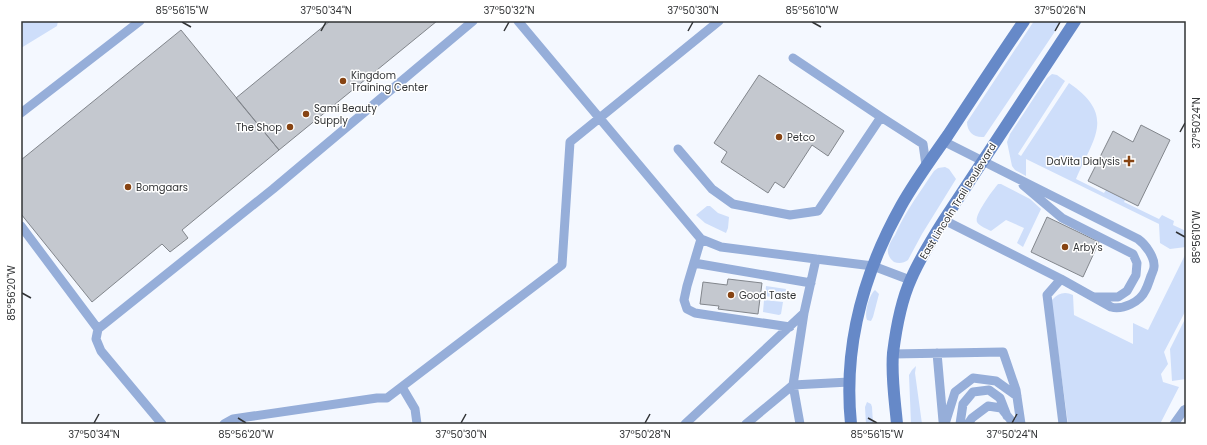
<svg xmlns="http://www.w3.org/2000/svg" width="1207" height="445" font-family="Poppins,sans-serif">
<rect width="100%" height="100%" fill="#f4f8ff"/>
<path fill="#cedefa" d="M 21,21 L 58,21 L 57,26 L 21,48 Z
M 1034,21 L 1062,21 L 984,137 C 974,138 967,132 967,122 Z
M 1052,74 L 1057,75 L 1065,81 L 1018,154 L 1021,156 L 1069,83 C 1117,116 1093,138 1076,179 L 1104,193 L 1106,190 L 1125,200 L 1124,202 L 1159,219 L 1162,215 L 1174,221 L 1173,225 L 1186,231 L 1186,247 L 1170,249 L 1160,243 L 1159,224 L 1026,159 L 1026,176 L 1015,170 L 1012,166 L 1007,142 L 1010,134 L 1047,78 Z
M 945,167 L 949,169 L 956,179 L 922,234 L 908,260 C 904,263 899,264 894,262 C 890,259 887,254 888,249 C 889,244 892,239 895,235 C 905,212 920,192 934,171 L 938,168 Z
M 998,184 L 1001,184 L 1030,199 L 1041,209 L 1023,247 L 1017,243 L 1024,228 L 1006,220 L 991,231 C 987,229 979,226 977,222 C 974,215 993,190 998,184 Z
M 707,206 L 710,206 L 718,213 L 729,217 L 728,228 L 726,233 L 705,223 L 696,215 Z
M 1186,253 L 1186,310 L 1164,352 L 1168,364 L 1161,374 L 1163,382 L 1179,387 L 1160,424 L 1068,424 L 1052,306 L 1052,300 C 1058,293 1065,291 1073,295 L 1074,315 L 1133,344 L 1133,323 L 1148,330 Z
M 766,286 L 786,289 L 784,299 L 765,296 Z
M 875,290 L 879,294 L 873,317 L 871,321 L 867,320 C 864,313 869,295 875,290 Z
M 764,300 L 783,302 L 781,314 L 779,315 L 763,312 Z
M 1186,317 L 1186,379 L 1172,381 L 1170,349 Z
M 916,366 L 915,373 L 922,424 L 911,424 L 909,375 L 912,370 Z
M 867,402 L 871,404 L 872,407 L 873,424 L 866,424 L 865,407 Z"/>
<path fill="#c4c8cf" stroke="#82868c" d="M 330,21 L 437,21 L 279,150 L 236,98 Z
M 181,30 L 279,150 L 182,230 L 188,238 L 170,252 L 162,244 L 92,302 L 21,214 L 21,160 Z
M 759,75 L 844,131 L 828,156 L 812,145 L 784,188 L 775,182 L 768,193 L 721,162 L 727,152 L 714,143 Z
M 1141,125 L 1170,140 L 1138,206 L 1088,181 L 1113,131 L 1133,142 Z
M 1047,217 L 1099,242 L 1083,277 L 1031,252 Z
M 728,279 L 762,283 L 758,314 L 718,309 L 719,306 L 700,304 L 703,282 L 727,285 Z"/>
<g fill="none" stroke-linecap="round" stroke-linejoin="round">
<path stroke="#96aed9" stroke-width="9" d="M 518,21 L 701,239 L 721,247 L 816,259
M 793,58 L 881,117
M 21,113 L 140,21
M 943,141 L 1138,239 C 1145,244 1155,257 1154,267 C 1154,270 1152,273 1151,276 C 1149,281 1148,286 1145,291 C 1140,302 1123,310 1111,307 L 1061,279 L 944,220
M 678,149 L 712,189 L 733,204 L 790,215 L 818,211 L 881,117 L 923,144 L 926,165
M 1023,185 L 1062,218 L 1133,254 L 1137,263 L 1136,275 L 1127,291 L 1118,297 L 1095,297
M 21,226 L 98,329 L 96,339 L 101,351 L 162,424
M 701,239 L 687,286 L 684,300 L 687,309 L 695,313 L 708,315 L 790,327
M 694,263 L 811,283
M 1061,279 L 1047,295 L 1063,424
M 98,329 L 273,189 L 473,21
M 937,353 L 943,421
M 893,354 L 1003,352 L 1016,390 L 1021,424
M 402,387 L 415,409 L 417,424
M 224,424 L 233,419 L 377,398 L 387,398 L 562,265 L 570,142 L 719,21
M 685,424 L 804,313
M 746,424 L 793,385 L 849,382
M 800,424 L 793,385 L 804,313 L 816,259 L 873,266 L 910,280
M 945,424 L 955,392 L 973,378 L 996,381 L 1017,396
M 960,424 L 963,404 L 973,392 L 989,390 L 1000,398 L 1007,416
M 968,424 L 972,418 L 988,406 L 1001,408 L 1014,424
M 1174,424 L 1184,410 L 1186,409"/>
<path stroke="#6689c8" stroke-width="12" d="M 851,424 C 843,345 863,274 901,206 C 915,181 932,158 948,135 C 973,97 998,59 1024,21
M 897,424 C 895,401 891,377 893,353 C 896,329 901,301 911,279 C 920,258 932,239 944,220 L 1075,21"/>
</g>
<path fill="none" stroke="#313335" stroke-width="1.5" d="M 182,22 L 191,27M 812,22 L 821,27M 321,31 L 326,22M 504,31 L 509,22M 688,31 L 693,22M 1055,31 L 1060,22M 1180,132 L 1185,123M 1176,232 L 1185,237M 22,293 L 31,298M 238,418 L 246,423M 868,418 L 877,423M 94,423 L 99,414M 461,423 L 466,414M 645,423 L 650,414M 1012,423 L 1017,414"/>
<g fill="#874413" stroke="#fff" stroke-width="1.5">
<circle cx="343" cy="81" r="4"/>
<circle cx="306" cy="114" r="4"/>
<circle cx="290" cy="127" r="4"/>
<circle cx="779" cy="137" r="4"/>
<path d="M1127 155h4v4h4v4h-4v4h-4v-4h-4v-4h4z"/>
<circle cx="128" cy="187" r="4"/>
<circle cx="1065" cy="247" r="4"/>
<circle cx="731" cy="295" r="4"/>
</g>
<g text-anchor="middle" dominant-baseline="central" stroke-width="3" stroke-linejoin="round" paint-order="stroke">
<g font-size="10" fill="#313335" stroke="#fff" text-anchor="start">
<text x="351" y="75">Kingdom<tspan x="351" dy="12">Training Center</tspan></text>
<text x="314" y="108">Sami Beauty<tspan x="314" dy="12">Supply</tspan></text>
<text x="282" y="127" text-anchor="end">The Shop</text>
<text x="787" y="137">Petco</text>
<text x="1120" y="161" text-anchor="end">DaVita Dialysis</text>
<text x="136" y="187">Bomgaars</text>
<text x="1073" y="247">Arby's</text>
<text x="739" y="295">Good Taste</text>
</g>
<g font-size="10" fill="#313335" stroke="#fff">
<text transform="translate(958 201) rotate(-58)">East Lincoln Trail Boulevard</text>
</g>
</g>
<rect width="1207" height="445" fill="none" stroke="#ffffff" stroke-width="44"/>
<rect x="22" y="22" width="1163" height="401" fill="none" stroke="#313335" stroke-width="1.5"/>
<g font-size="10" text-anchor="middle" fill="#313335">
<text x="182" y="14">85°56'15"W</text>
<text x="326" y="14">37°50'34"N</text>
<text x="509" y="14">37°50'32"N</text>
<text x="693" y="14">37°50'30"N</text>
<text x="812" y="14">85°56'10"W</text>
<text x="1060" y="14">37°50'26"N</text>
<text transform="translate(1196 123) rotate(-90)" y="4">37°50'24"N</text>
<text transform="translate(1196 237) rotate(-90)" y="4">85°56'10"W</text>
<text transform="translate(11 293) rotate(-90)" y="4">85°56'20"W</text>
<text x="94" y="438">37°50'34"N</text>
<text x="246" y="438">85°56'20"W</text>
<text x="461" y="438">37°50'30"N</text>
<text x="645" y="438">37°50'28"N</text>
<text x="877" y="438">85°56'15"W</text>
<text x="1012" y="438">37°50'24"N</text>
</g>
</svg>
